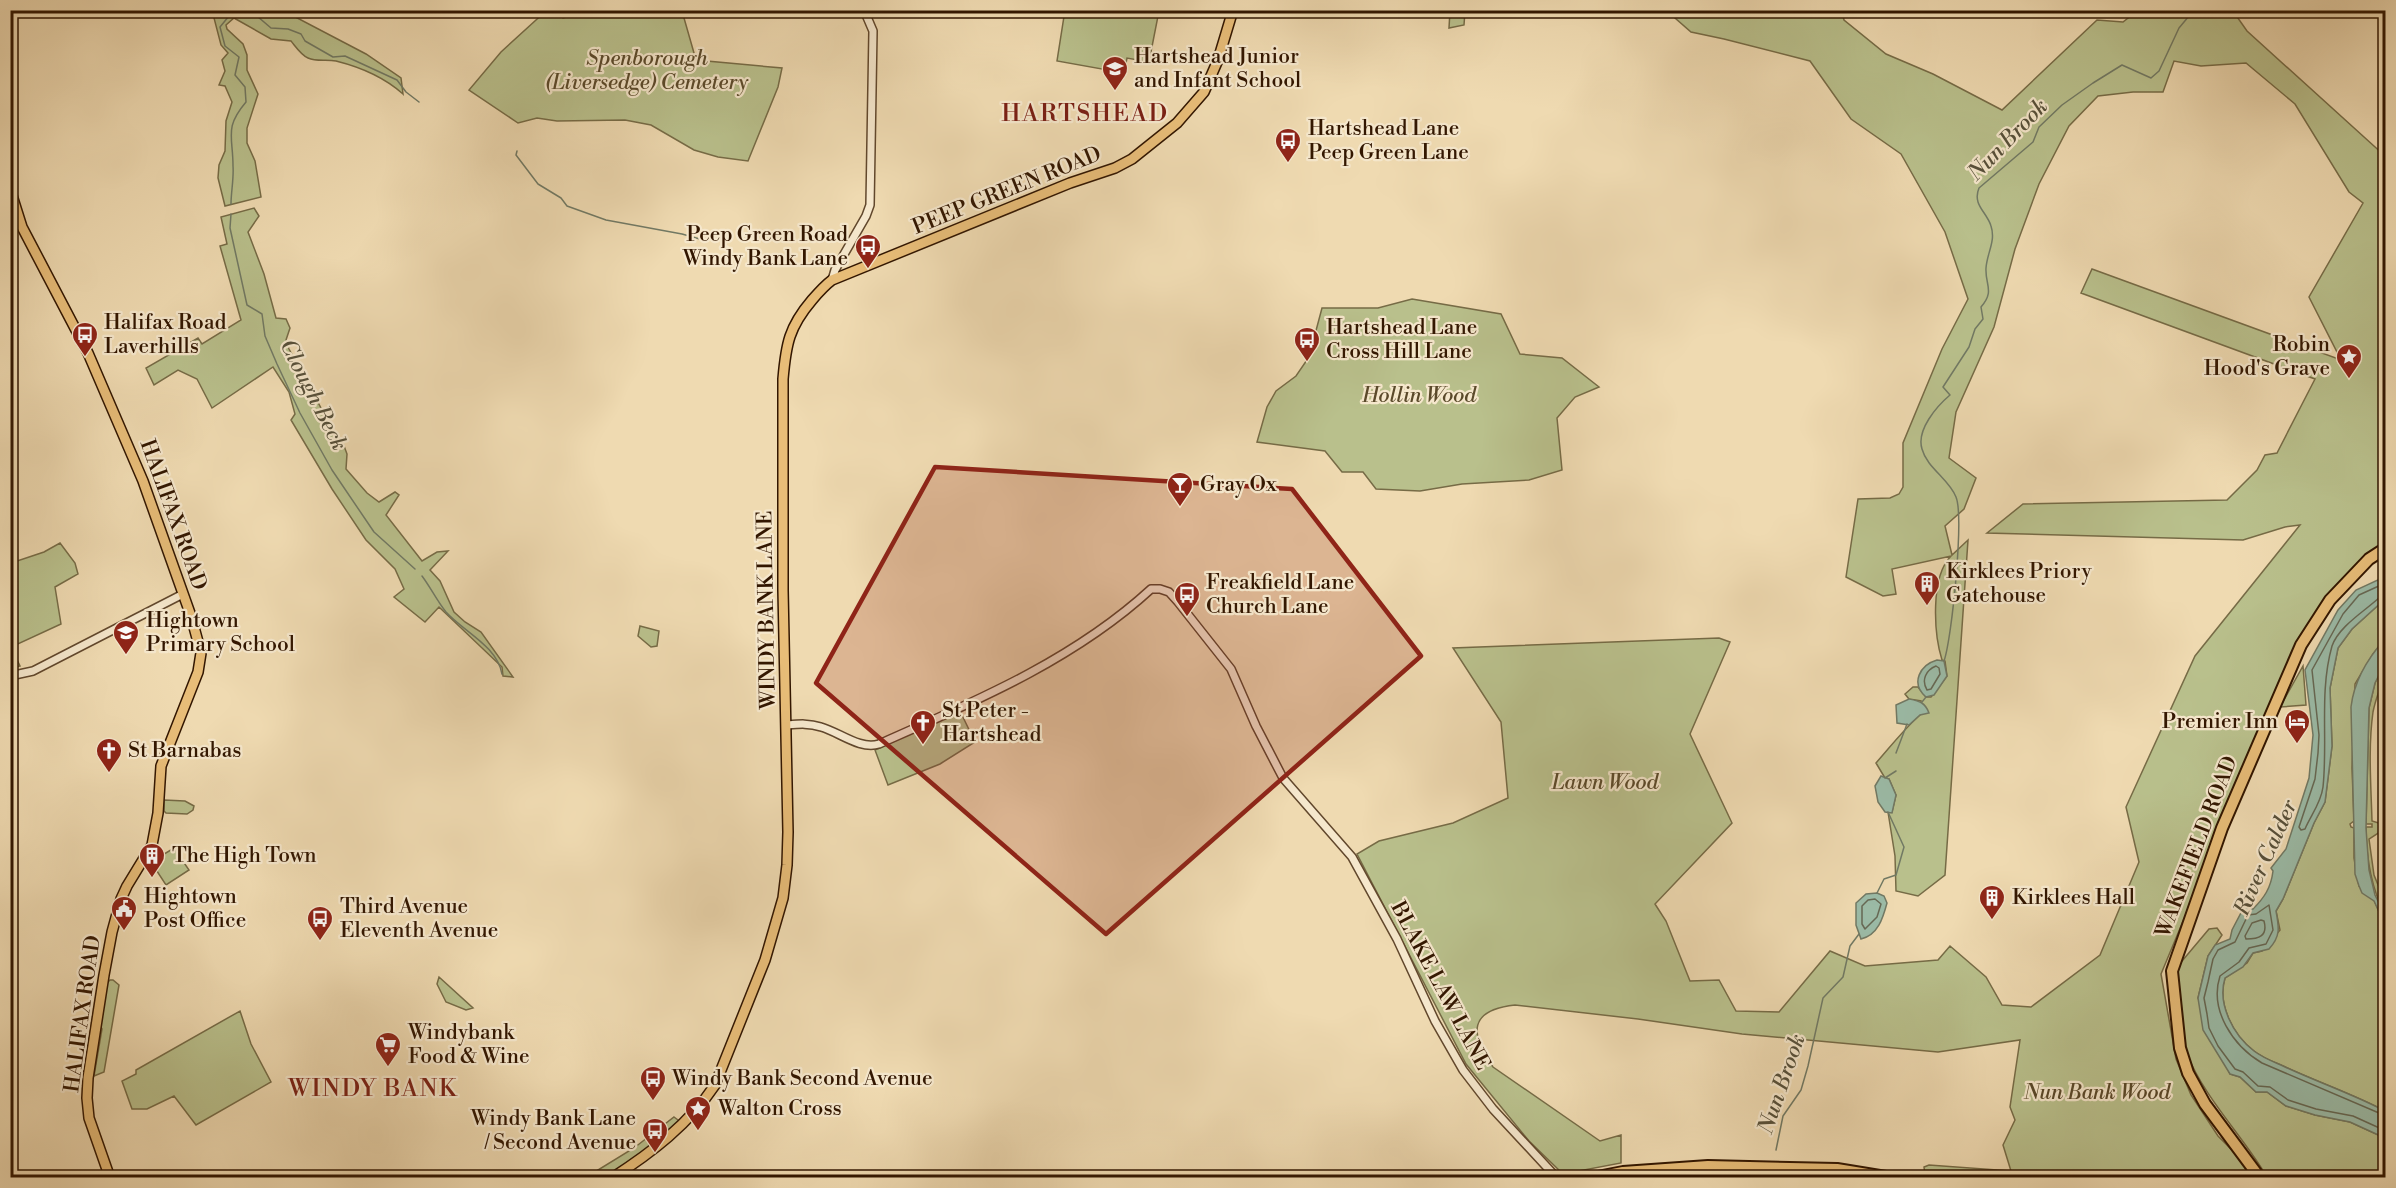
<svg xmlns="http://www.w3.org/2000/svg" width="2396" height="1188" font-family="'Libre Bodoni',serif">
<rect width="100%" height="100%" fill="#efdab1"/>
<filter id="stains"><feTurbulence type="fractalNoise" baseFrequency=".00333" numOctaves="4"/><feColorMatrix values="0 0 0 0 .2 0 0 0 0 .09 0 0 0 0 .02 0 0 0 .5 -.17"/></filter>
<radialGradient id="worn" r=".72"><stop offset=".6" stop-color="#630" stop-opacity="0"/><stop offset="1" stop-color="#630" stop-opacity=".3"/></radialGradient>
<path fill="#b9c08c" stroke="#766b46" stroke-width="1.5" d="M 547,10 L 554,11 L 563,18 L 589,11 L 682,11 L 696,60 L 782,68 L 778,87 L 748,161 L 718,157 L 694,150 L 651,125 L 625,120 L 557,121 L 537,118 L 518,123 L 469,90 L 501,52 Z
M 1065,10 L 1159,11 L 1149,62 L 1127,58 L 1124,73 L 1057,61 Z
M 219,11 L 284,11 L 366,54 L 401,78 L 403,94 C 384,77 360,67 336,61 C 326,59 317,62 308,58 C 301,55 296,47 291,41 L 271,39 L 234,18 L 226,25 L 227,29 L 243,44 L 247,55 L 247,70 L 258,94 L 247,128 L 247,143 L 255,161 L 261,197 L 225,206 L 218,178 L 219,165 L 225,151 L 226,121 L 232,102 L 225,86 L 219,85 L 225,71 L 222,60 L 228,53 L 221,45 L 214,18 Z
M 1450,11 L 1465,11 L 1464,25 L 1449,28 Z
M 1667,11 L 1842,11 L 1844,20 L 1886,54 L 1933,74 L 2002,110 L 2097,20 L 2123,22 L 2137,11 L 2233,11 L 2247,31 L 2385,156 L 2385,542 L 2363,559 L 2296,650 L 2161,974 L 2176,1059 L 2191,1095 L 2218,1136 L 2249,1167 L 2256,1177 L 1934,1178 L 1925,1174 L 1924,1167 L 1929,1165 L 2011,1171 L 2003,1145 L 2015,1120 L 2010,1107 L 2020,1040 L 1938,1052 L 1742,1034 L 1638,1019 L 1515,1005 C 1469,1010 1469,1033 1493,1067 L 1600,1141 L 1621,1135 L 1621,1163 L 1563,1174 L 1529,1141 L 1466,1064 L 1357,854 L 1379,841 L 1453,823 L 1508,798 L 1501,722 L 1453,648 L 1719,638 L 1730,642 L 1690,734 L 1732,823 L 1655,904 L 1666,921 L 1690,981 L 1719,980 L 1736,1011 L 1779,1012 L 1830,951 L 1865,966 L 1938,960 L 1950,946 L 1986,977 L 2002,1005 L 2031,1007 L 2100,955 L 2139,862 L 2126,807 L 2195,656 L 2300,525 L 2285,527 L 2243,540 L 1987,533 L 2023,504 L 2227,500 L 2257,470 L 2265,455 L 2277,453 L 2315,379 L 2081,293 L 2092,269 L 2341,360 L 2309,297 L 2363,203 L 2349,192 L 2295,104 L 2246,63 L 2201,66 L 2174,61 L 2163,92 L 2133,92 L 2098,96 L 2069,126 L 2039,184 L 2015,249 L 1994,327 L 1956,412 L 1949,458 L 1976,478 L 1964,509 L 1945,526 L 1952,555 L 1968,540 L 1945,875 L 1918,896 L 1896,891 L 1895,856 L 1888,812 L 1892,812 L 1896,795 L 1889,779 L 1885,778 L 1876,763 C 1891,746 1904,729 1920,715 L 1921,701 L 1909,699 L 1905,694 L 1913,687 L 1918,687 L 1926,697 L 1931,697 L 1947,676 L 1945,661 L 1942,660 C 1934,634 1930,577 1951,556 L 1892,569 L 1896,594 L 1883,596 L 1846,577 L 1858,499 L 1890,498 L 1899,494 L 1903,487 L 1903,443 L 1942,349 L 1968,299 L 1945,232 L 1901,154 L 1851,119 L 1810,61 L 1724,39 L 1691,32 Z
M 254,208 L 259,216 L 248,232 L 264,274 L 276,318 L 286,319 L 290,328 L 286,340 L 289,349 L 333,430 L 343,443 L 347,454 L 346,469 L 367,493 L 379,502 L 395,492 L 399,495 L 386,515 L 422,561 L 437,552 L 448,551 L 430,570 L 440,581 L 454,612 L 465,622 L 481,632 L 513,677 L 503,676 L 502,667 L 439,607 L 425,622 L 394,597 L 404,589 L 395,569 L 366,540 L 332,489 L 291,420 L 295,414 L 289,392 L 273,367 L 212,408 L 197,379 L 178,370 L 154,385 L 146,368 L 198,338 L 202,344 L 241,320 L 220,246 L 227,244 L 221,217 Z
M 1412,299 L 1501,314 L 1520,354 L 1562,358 L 1599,387 L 1575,397 L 1557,418 L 1562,470 L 1529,480 L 1462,484 L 1420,491 L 1376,489 L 1363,472 L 1342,472 L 1325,451 L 1257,442 L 1267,407 L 1276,391 L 1296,376 L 1309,357 L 1322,308 L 1378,308 Z
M 60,543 L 75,563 L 78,574 L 55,587 L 61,624 L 11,647 L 20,666 L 11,668 L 11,563 L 44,552 Z
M 2385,599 L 2385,639 L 2373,654 L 2355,684 L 2352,768 L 2354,821 L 2350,824 L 2351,827 L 2354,828 L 2354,858 L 2359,886 L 2374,900 L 2385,925 L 2385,1111 C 2353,1094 2317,1082 2283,1066 C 2274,1062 2263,1058 2254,1051 C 2233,1035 2217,1004 2225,978 L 2247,963 L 2253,953 L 2262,951 L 2280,930 L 2276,911 L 2283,899 L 2314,823 L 2325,802 L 2332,746 L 2330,688 L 2338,648 L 2352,629 Z
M 640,626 L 659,631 L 657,646 L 651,647 L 638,636 Z
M 2385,663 C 2385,680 2376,695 2373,712 C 2368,748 2371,785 2372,821 L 2385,825 L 2383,830 L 2369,839 L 2374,875 L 2385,902 L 2385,915 C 2371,887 2366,859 2366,827 L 2372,827 L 2372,824 L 2366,824 L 2369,708 L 2375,683 Z
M 2303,666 L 2306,705 L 2280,707 Z
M 960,711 L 975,742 L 940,764 L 888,785 L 875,750 Z
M 164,800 L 185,801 L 194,806 L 193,810 L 187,814 L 166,813 L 164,811 Z
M 174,848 L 189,870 L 166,885 L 151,862 Z
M 2217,928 L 2222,935 L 2208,956 L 2198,998 L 2230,1074 L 2240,1077 L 2256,1092 L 2267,1092 L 2286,1106 L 2315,1115 L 2350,1122 L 2385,1138 L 2385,1177 L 2267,1177 C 2243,1136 2205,1099 2187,1054 C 2177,1028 2179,995 2177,967 L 2209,929 Z
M 439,977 L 473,1008 L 466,1010 L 446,1002 L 437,984 Z
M 110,980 L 113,980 L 119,985 L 104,1072 L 94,1076 L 102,1029 L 100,1026 L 107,983 Z
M 240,1011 L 251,1044 L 271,1082 L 196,1125 L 174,1096 L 147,1109 L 132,1109 L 122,1081 L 136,1074 L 136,1070 Z
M 674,1117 L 682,1123 L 612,1177 L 585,1178 L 634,1148 Z"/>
<path fill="#9bbba7" stroke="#717964" stroke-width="1.5" d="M 2385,569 L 2385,599 L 2352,629 L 2338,648 L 2330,688 L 2332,746 L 2325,802 L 2314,823 L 2283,899 L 2276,911 C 2279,927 2281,936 2269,949 L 2253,953 L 2243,967 L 2225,978 C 2217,1004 2233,1035 2254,1051 C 2263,1058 2274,1062 2283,1066 C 2317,1082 2353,1094 2385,1111 L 2385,1138 L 2350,1122 L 2315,1115 L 2286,1106 L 2267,1092 L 2256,1092 L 2240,1077 L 2230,1074 L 2203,1030 L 2198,998 L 2208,956 L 2215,945 L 2230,939 L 2232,930 L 2244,907 L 2246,906 L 2253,909 C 2264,898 2271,888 2273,871 L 2271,868 L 2286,849 L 2309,778 L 2313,735 L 2305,670 L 2338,610 L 2356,590 L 2378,580 Z
M 2385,639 L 2385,663 L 2375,683 L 2369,708 L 2366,828 L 2369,870 L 2375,895 L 2385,915 L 2385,925 L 2374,901 L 2362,893 L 2359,886 L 2355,874 L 2351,707 C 2354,681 2367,659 2385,639 Z
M 1937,660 L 1944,661 L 1947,676 L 1934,695 L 1926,697 C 1910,683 1920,665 1937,660 Z
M 1909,699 C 1919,701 1925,702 1929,713 L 1920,715 L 1909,725 L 1897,723 L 1896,705 Z
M 1881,776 L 1889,779 L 1896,795 L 1892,813 L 1885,812 L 1878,802 L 1875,786 Z
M 1877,893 L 1884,896 L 1887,903 C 1883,918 1878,935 1861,939 L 1856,925 L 1856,903 L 1866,894 Z"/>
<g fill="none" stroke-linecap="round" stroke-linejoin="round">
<path stroke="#666854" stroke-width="1.5" d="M 2386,579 L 2381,585 L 2359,595 L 2343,614 L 2312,670 L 2319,735 L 2318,753 L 2315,779 L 2299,827 L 2301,830 L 2305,829 C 2311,815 2321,803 2323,787 C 2328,740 2319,692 2332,646 C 2339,626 2365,611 2380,597 L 2386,595
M 1936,666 L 1939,668 L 1940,674 L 1931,689 L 1927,690 C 1921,680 1926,670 1936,666 Z
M 1875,899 L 1881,904 L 1877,917 L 1865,929 L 1862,924 L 1862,906 L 1868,900 Z
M 2261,920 L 2264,921 C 2268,936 2259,939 2246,939 L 2245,936 L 2252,923 Z
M 2386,1116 L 2262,1063 C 2233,1046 2209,1010 2220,976 L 2239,962 L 2249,948 L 2266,944 L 2273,930 L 2269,905 L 2256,914 L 2248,915 L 2235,942 L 2218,950 L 2213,959 L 2208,982 L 2204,998 L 2207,1014 L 2209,1028 L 2218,1046 L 2235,1069 L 2243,1072 L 2258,1086 L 2270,1087 L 2288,1100 L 2316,1109 L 2353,1116 L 2386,1131"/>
<path stroke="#717964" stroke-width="1.5" d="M 250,10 L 271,28 L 288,29 L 301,34 L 305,41 L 333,57 L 345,56 L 397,80 L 406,92 L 419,102
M 517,151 L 516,155 L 538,184 L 561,198 L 567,206 L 606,220 L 682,234 L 707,241
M 231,204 C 231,192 234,178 233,166 C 233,136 224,128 246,102 L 245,87 L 235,75 L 239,57 L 225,46 L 220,27 L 229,16 L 241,10
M 231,214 L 230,228 L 247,305 L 262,314 L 265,336 L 277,364 L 300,413 L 332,470 L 374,532 L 415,569
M 422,576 C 431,588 437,601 446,612 C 464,632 497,646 502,674
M 1944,661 C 1952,638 1964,517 1956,497 C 1949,479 1927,468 1922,449 C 1916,430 1937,406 1950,395 L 1943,387 L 1969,347 L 1975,329 L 1983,319 L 1981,307 C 1995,291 1985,285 1986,268 C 1987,253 1996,241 1991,226 C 1987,212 1972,205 1979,188 L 2033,142 L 2039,127 L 2062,105 L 2093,83 L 2122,65 L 2151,78 L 2159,71 L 2179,28 L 2194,10
M 1922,702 L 1926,697
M 1896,753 L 1907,724
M 1885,778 L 1896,771
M 1877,893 L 1884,879 L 1896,875 L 1904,847 L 1888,812
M 1776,1150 L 1783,1116 L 1801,1090 L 1808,1066 L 1823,998 L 1843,977 L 1850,946 L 1859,934"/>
<defs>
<path id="minor" d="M 832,280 L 835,270 L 866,216 L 870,205 L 873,31 L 864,10
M 10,676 L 33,671 L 183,594
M 787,725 C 799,724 809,723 821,727 C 839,732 860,750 879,744 C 974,702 1074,660 1151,589 L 1160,589 L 1169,592 L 1178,602 L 1231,669 L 1256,726 L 1283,778 L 1352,857 L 1397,939 L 1435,1021 L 1463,1070 L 1493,1109 L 1557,1178"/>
<path id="major" d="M 10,189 L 22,227 L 88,353 L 143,481 L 191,616 L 201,653 L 198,672 L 161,766 L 158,813 L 152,845 L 127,886 L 121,899 L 112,932 L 104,975 L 88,1078 L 87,1098 L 89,1118 L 110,1178
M 612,1178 C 651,1153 689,1124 715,1085 L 765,960 L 783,898 L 787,865 L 788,832 L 783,590 L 783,379 C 786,344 789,327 812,300 C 818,293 824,286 832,280 L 1070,183 L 1115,168 L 1132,159 L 1177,123 L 1204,92 L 1218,60 L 1233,10"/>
<path id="highway" d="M 1592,1178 L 1623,1172 L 1708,1166 L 1837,1169 L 1892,1178
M 2260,1178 L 2205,1104 L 2188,1073 L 2180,1048 L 2172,971 L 2222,828 L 2301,645 L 2330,600 L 2369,559 L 2386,548"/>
</defs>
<use href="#minor" stroke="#61472c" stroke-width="10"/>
<use href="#major" stroke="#321600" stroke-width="12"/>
<use href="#highway" stroke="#321600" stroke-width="14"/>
<use href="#minor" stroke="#f5e7cc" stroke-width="7"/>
<use href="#major" stroke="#e8bd78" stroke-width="9"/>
<use href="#highway" stroke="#e8bd78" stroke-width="10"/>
</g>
<path fill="#8f2418" fill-opacity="0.2" stroke="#8f2418" stroke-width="4.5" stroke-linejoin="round" d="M 935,467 L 1292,489 L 1421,656 L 1106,934 L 816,683 Z"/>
<defs>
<symbol id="school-pin" viewBox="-11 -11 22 30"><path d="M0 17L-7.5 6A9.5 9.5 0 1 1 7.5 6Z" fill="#8f2418" stroke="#f5e7cc"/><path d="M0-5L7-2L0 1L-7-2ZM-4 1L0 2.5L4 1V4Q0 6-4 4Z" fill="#fff"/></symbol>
<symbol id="bus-pin" viewBox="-11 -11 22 30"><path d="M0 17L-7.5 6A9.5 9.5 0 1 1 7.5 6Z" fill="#8f2418" stroke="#f5e7cc"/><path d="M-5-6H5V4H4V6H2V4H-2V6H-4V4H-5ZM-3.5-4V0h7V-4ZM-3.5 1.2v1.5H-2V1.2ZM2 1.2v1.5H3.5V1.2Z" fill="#fff"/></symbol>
<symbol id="sight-pin" viewBox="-11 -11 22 30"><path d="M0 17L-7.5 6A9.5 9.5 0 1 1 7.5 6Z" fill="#8f2418" stroke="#f5e7cc"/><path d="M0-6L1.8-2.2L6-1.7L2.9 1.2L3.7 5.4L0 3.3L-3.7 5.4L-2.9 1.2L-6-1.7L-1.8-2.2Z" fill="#fff"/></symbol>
<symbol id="bar-pin" viewBox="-11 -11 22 30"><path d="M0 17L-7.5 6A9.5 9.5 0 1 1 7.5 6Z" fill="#8f2418" stroke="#f5e7cc"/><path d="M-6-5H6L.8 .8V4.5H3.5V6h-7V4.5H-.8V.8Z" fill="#fff"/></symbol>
<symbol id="building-pin" viewBox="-11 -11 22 30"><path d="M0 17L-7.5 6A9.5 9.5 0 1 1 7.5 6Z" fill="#8f2418" stroke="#f5e7cc"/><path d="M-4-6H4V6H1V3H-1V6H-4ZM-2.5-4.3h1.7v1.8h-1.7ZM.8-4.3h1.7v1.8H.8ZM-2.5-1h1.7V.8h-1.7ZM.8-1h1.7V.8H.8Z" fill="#fff"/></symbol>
<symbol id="hotel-pin" viewBox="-11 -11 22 30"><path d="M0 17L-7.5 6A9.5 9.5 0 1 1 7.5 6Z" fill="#8f2418" stroke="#f5e7cc"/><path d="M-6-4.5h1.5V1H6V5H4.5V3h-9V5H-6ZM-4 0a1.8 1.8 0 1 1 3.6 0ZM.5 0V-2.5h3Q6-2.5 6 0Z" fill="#fff"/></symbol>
<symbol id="church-pin" viewBox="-11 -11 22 30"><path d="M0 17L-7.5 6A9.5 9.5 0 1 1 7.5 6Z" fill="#8f2418" stroke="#f5e7cc"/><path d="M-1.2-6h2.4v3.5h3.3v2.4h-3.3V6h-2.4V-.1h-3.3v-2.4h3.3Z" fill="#fff"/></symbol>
<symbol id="civic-pin" viewBox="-11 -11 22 30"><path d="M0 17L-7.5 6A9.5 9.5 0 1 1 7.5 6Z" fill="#8f2418" stroke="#f5e7cc"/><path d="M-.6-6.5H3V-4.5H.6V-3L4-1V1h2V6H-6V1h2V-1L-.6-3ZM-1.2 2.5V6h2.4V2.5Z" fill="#fff"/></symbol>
<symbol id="supermarket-pin" viewBox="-11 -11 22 30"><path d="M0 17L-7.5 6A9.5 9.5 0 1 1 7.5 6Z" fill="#8f2418" stroke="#f5e7cc"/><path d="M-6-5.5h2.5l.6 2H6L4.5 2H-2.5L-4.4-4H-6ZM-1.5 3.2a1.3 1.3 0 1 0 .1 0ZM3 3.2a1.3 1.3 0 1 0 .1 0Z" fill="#fff"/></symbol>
</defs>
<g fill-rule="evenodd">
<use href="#school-pin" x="1100" y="54" width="30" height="40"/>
<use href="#bus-pin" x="1273" y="126" width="30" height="40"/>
<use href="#bus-pin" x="853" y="232" width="30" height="40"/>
<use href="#bus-pin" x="70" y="320" width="30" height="40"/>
<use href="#bus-pin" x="1292" y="325" width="30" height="40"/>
<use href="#sight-pin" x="2334" y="342" width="30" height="40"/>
<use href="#bar-pin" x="1165" y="470" width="30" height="40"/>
<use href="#building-pin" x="1912" y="569" width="30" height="40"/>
<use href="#bus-pin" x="1172" y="580" width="30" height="40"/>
<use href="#school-pin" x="111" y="618" width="30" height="40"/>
<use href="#hotel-pin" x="2282" y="707" width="30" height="40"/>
<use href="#church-pin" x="908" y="708" width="30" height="40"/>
<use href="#church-pin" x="94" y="736" width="30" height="40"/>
<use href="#building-pin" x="137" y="841" width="30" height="40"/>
<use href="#building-pin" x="1977" y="883" width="30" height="40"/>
<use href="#civic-pin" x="109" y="894" width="30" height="40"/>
<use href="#bus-pin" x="305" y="904" width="30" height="40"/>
<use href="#supermarket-pin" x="373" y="1030" width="30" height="40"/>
<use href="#bus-pin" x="638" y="1064" width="30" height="40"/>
<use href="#sight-pin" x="683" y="1094" width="30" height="40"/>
<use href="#bus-pin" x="640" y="1116" width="30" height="40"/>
</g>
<g text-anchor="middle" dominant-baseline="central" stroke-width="4.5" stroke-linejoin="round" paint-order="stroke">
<g font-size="21" fill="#321600" stroke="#f5e7cc" text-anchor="start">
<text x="1134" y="57">Hartshead Junior<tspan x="1134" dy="24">and Infant School</tspan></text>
<text x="1308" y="129">Hartshead Lane<tspan x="1308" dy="24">Peep Green Lane</tspan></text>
<text x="848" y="235" text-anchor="end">Peep Green Road<tspan x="848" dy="24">Windy Bank Lane</tspan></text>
<text x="104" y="323">Halifax Road<tspan x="104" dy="24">Laverhills</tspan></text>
<text x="1326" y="328">Hartshead Lane<tspan x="1326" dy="24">Cross Hill Lane</tspan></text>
<text x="2330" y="345" text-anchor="end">Robin<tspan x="2330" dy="24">Hood's Grave</tspan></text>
<text x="1200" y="485">Gray Ox</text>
<text x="1946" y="572">Kirklees Priory<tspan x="1946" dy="24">Gatehouse</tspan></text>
<text x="1206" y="583">Freakfield Lane<tspan x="1206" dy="24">Church Lane</tspan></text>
<text x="146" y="621">Hightown<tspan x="146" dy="24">Primary School</tspan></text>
<text x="942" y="711">St Peter -<tspan x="942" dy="24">Hartshead</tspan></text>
<text x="2278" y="722" text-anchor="end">Premier Inn</text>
<text x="128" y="751">St Barnabas</text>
<text x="172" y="856">The High Town</text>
<text x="144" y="897">Hightown<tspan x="144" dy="24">Post Office</tspan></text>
<text x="2012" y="898">Kirklees Hall</text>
<text x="340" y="907">Third Avenue<tspan x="340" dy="24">Eleventh Avenue</tspan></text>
<text x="408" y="1033">Windybank<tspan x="408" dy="24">Food &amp; Wine</tspan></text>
<text x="672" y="1079">Windy Bank Second Avenue</text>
<text x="718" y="1109">Walton Cross</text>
<text x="636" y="1119" text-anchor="end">Windy Bank Lane<tspan x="636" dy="24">/ Second Avenue</tspan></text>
</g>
<g font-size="21" font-style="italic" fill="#5a492a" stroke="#f5e7cc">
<text x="647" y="59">Spenborough<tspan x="647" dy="24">(Liversedge) Cemetery</tspan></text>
<text x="1419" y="396">Hollin Wood</text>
<text x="1605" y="783">Lawn Wood</text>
<text x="2097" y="1093">Nun Bank Wood</text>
</g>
<g font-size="21" fill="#321600" stroke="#f5e7cc">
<text transform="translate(1007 191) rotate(-22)">PEEP GREEN ROAD</text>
<text transform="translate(173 515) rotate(70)">HALIFAX ROAD</text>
<text transform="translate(767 610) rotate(-91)">WINDY BANK LANE</text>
<text transform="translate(2197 847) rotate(-69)">WAKEFIELD ROAD</text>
<text transform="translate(1440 986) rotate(62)">BLAKE LAW LANE</text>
<text transform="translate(83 1014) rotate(-82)">HALIFAX ROAD</text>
</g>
<g font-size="22" font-style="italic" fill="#57503a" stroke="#f5e7cc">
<text transform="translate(2008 140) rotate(-46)">Nun Brook</text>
<text transform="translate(313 395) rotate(63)">Clough Beck</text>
<text transform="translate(2266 858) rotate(-66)">River Calder</text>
<text transform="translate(1782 1084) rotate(-71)">Nun Brook</text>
</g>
<g font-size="24" letter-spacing="1.5" fill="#7a1f14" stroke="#f5e7cc">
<text x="1085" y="114">HARTSHEAD</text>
<text x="373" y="1089">WINDY BANK</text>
</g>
</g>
<rect width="2396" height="1188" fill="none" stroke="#efdab1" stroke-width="36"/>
<rect x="12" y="12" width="2372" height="1164" fill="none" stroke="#321600" stroke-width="3"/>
<rect x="18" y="18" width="2360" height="1152" fill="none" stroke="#321600" stroke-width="1.5"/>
<rect width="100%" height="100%" filter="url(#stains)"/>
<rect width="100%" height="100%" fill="url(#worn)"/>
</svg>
